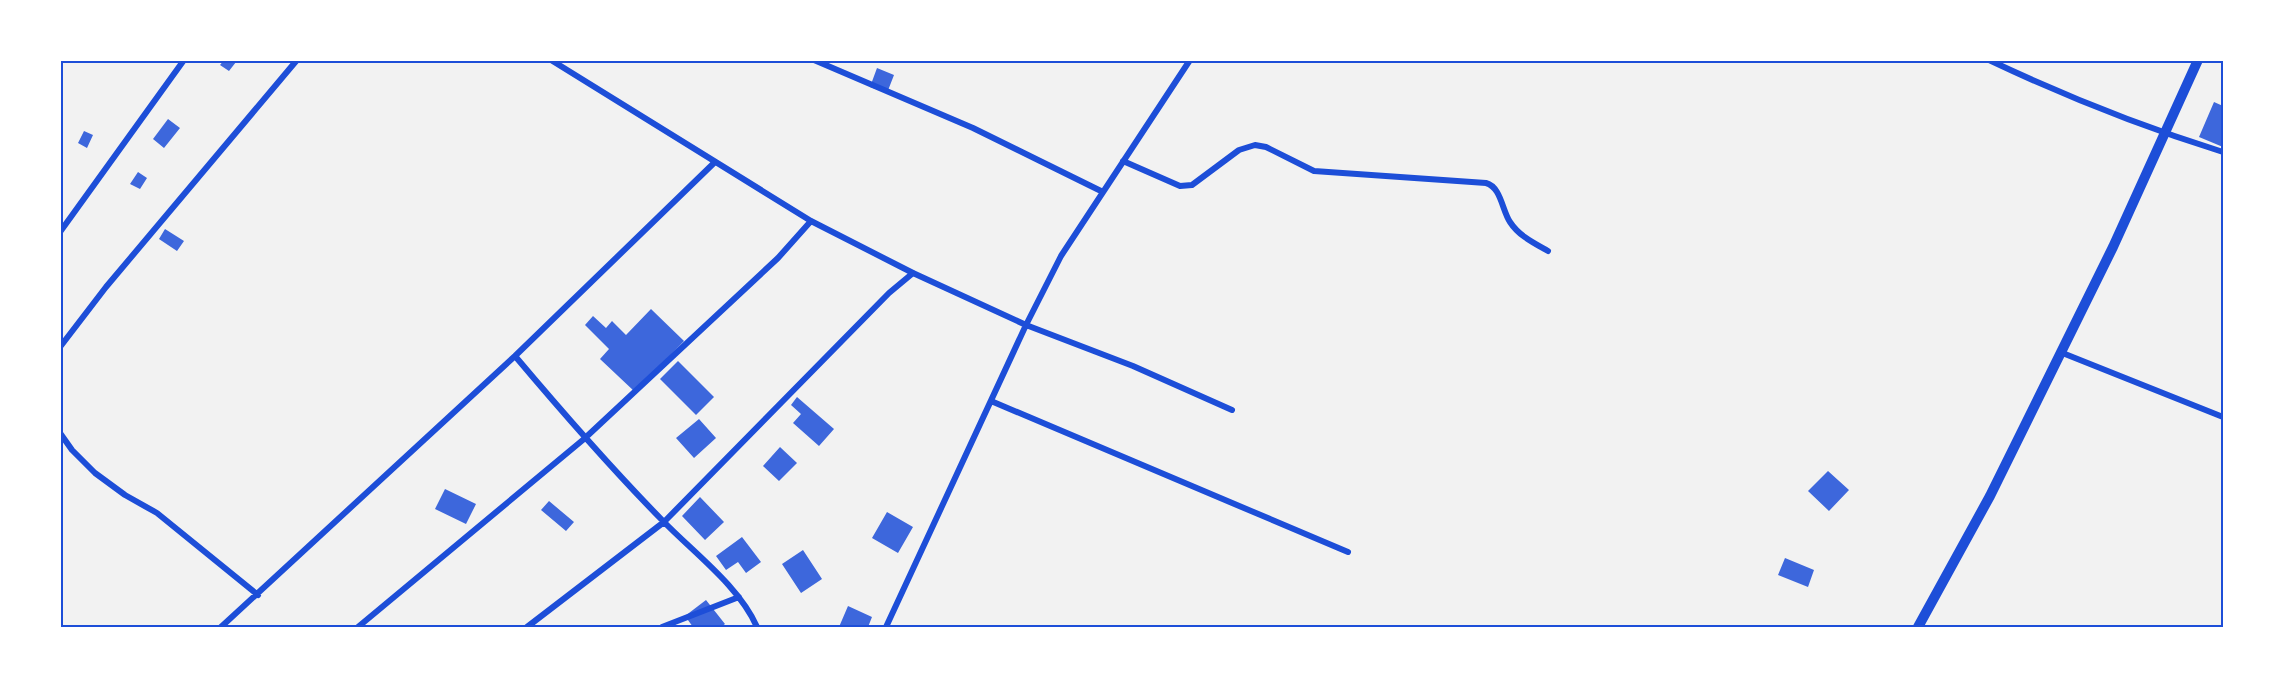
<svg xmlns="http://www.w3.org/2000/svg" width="2283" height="687" font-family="'DejaVu Sans',sans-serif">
<rect width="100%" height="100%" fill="#f2f2f2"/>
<path fill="#3d67dc" d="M 224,60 L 232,60 L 236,62 L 229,71 L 220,65 Z
M 877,68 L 894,75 L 887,93 L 870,87 Z
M 2214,102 L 2223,106 L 2223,147 L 2199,137 Z
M 168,119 L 180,128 L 164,148 L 153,139 Z
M 84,131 L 93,135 L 87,148 L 78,143 Z
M 138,172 L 147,178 L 140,189 L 130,184 Z
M 165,229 L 184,241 L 177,251 L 159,239 Z
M 651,309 L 684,341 L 635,392 L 600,359 L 609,349 L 585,325 L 593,316 L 606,328 L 612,321 L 626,335 Z
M 678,361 L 714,397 L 696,415 L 660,379 Z
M 797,397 L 834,429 L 819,446 L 793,423 L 801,414 L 791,405 Z
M 699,419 L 716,438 L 694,458 L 676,438 Z
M 780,447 L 797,463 L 779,481 L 763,466 Z
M 1828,471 L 1849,490 L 1829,511 L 1808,491 Z
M 445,489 L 476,504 L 466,524 L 435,509 Z
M 700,497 L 724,522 L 705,540 L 682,516 Z
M 549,501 L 574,522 L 566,531 L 541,510 Z
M 887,512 L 913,527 L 898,553 L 872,538 Z
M 742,537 L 761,562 L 746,573 L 738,562 L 726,570 L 716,556 Z
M 803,550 L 822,579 L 801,593 L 782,564 Z
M 1785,558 L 1814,570 L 1808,587 L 1778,575 Z
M 706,600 L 725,624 L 721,627 L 693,627 L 685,616 Z
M 848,606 L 872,617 L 868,627 L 839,627 Z"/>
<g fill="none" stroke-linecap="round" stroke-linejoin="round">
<path stroke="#1d4ed8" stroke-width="6" d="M 551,60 L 811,221 L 913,273 L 1026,325 L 1133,366 L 1232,410
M 814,60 L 973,128 L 1103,192
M 1989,60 C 2065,96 2143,127 2223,152
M 1123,161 L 1180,186 L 1192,185 L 1239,150 L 1255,145 L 1266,147 L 1314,171 L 1486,183 C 1501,187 1502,210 1510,222 C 1519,236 1534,243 1548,251
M 60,232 L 184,60
M 60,347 L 106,287 L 297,60
M 2060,352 L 2223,417
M 515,356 C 563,413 611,468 663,521 C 694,553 739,586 757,627
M 991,401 L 1348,552
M 60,433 L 72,450 L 95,473 L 125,495 L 157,513 L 258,595
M 221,627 L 515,356 L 715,162
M 358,627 L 584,439 L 778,258 L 811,221
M 527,627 L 664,522 L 889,293 L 913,273
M 662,627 L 739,597
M 886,627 L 1026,325 L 1061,256 L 1190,60"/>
<path stroke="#1d4ed8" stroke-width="10" d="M 1918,627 L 1990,496 L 2113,247 L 2198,60"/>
</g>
<rect width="2283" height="687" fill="none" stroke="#ffffff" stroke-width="123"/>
<rect x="62" y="62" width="2160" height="564" fill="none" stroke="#1d4ed8" stroke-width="2"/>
</svg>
